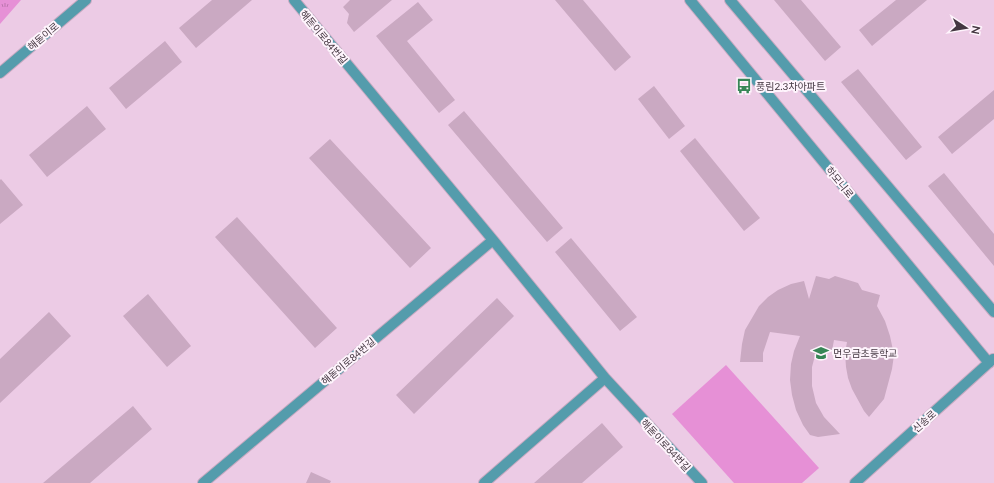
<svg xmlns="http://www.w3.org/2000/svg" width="994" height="483" font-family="Lato,'Noto Sans KR',sans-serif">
<defs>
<pattern id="park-tufts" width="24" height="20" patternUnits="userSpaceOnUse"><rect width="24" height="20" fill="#e690d6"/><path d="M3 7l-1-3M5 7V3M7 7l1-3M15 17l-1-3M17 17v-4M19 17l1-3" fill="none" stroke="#bc76af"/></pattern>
</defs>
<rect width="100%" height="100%" fill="#eccbe5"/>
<path fill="url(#park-tufts)" d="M 0,0 L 21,0 L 0,24 Z"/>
<path fill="#e690d6" d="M 726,365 L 819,468 L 802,483 L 734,483 L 672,414 Z"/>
<path fill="#caa9c2" d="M 212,0 L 252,0 L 196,48 L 179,28 Z
M 350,0 L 392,0 L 354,32 L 347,23 L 349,14 L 343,7 Z
M 555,0 L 583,0 L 631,57 L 615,71 Z
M 774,0 L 801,0 L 841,47 L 825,61 Z
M 896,0 L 927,0 L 872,46 L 859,30 Z
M 418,2 L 433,20 L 407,41 L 455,100 L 439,113 L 376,36 Z
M 165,41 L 182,62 L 126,109 L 109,88 Z
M 858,69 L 922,147 L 906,160 L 841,82 Z
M 654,86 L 685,126 L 669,139 L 638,99 Z
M 994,90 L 994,119 L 952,154 L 938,137 Z
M 87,106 L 106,129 L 47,177 L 29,155 Z
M 464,111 L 563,228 L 547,242 L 448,125 Z
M 695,138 L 760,218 L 744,231 L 680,151 Z
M 330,139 L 431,248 L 410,268 L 309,158 Z
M 944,173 L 994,234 L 994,266 L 928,186 Z
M 1,179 L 23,205 L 0,224 L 0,180 Z
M 237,217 L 337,328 L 315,348 L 215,237 Z
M 571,238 L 637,317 L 620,331 L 555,252 Z
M 816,276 L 829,279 L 835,276 L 858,283 L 862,290 L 880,295 L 877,306 L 885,321 L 890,336 L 894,355 L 892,369 L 884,399 L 869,417 L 864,411 L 852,389 L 848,378 L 846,367 L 845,353 L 847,342 L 834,340 L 832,351 L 817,348 L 812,367 L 812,386 L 816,403 L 824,417 L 840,434 L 818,437 L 810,435 L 803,425 L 796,410 L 792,395 L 790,380 L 791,364 L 794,351 L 800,336 L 770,332 L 763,353 L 763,362 L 740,362 L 742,344 L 745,330 L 759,306 L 768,297 L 778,290 L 791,284 L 804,281 L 809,299 Z
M 148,294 L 191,346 L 167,367 L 123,316 Z
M 497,298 L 514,316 L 414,414 L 396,395 Z
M 49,312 L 71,336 L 0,403 L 0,359 Z
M 133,406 L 152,429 L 90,483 L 43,483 Z
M 602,423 L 623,447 L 582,483 L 534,483 Z
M 311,472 L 331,481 L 330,483 L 306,483 Z"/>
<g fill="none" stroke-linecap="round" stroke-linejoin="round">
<defs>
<path id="minor" d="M 294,0 L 493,240 L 605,378 L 702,483
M 690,0 L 989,363
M 730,0 L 994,312
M 0,73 L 86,0
M 203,483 L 493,240
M 484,483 L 605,378
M 855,483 L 993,359"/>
</defs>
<use href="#minor" stroke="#c7aac1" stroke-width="12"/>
<use href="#minor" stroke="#549cac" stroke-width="10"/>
</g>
<defs>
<symbol id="bus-bare" viewBox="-9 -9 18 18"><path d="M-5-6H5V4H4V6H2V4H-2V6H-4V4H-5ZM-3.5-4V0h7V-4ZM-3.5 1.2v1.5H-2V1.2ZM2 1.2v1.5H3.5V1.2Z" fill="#378656" stroke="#fef4fc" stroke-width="2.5" paint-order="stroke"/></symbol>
<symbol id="school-bare" viewBox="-9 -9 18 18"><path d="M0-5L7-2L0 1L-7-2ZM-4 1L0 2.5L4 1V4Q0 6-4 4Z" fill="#378656" stroke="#fef4fc" stroke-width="2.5" paint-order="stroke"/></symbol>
</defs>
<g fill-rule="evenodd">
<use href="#bus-bare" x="733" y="75" width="22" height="22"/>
<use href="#school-bare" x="810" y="342" width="22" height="22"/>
</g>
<g text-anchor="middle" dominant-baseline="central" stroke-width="4" stroke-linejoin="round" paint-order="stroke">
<g font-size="10" fill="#443741" stroke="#fef4fc">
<text transform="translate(43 36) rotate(-40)">해돋이로</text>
<text transform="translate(324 37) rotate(50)">해돋이로84번길</text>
<text transform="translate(840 182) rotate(51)">하모니로</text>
<text transform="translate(348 361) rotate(-40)">해돋이로84번길</text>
<text transform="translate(924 421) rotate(-42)">신송로</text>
<text transform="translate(666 445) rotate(47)">해돋이로84번길</text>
</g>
<g font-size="10" fill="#443741" stroke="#fef4fc" text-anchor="start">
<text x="756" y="86">풍림2.3차아파트</text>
<text x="833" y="353">먼우금초등학교</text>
</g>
</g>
<g transform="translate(966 28) rotate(102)" stroke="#fef4fc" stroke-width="3" paint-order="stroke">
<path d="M0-3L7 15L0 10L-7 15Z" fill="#443741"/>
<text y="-6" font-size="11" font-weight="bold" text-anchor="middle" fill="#443741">N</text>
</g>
</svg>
